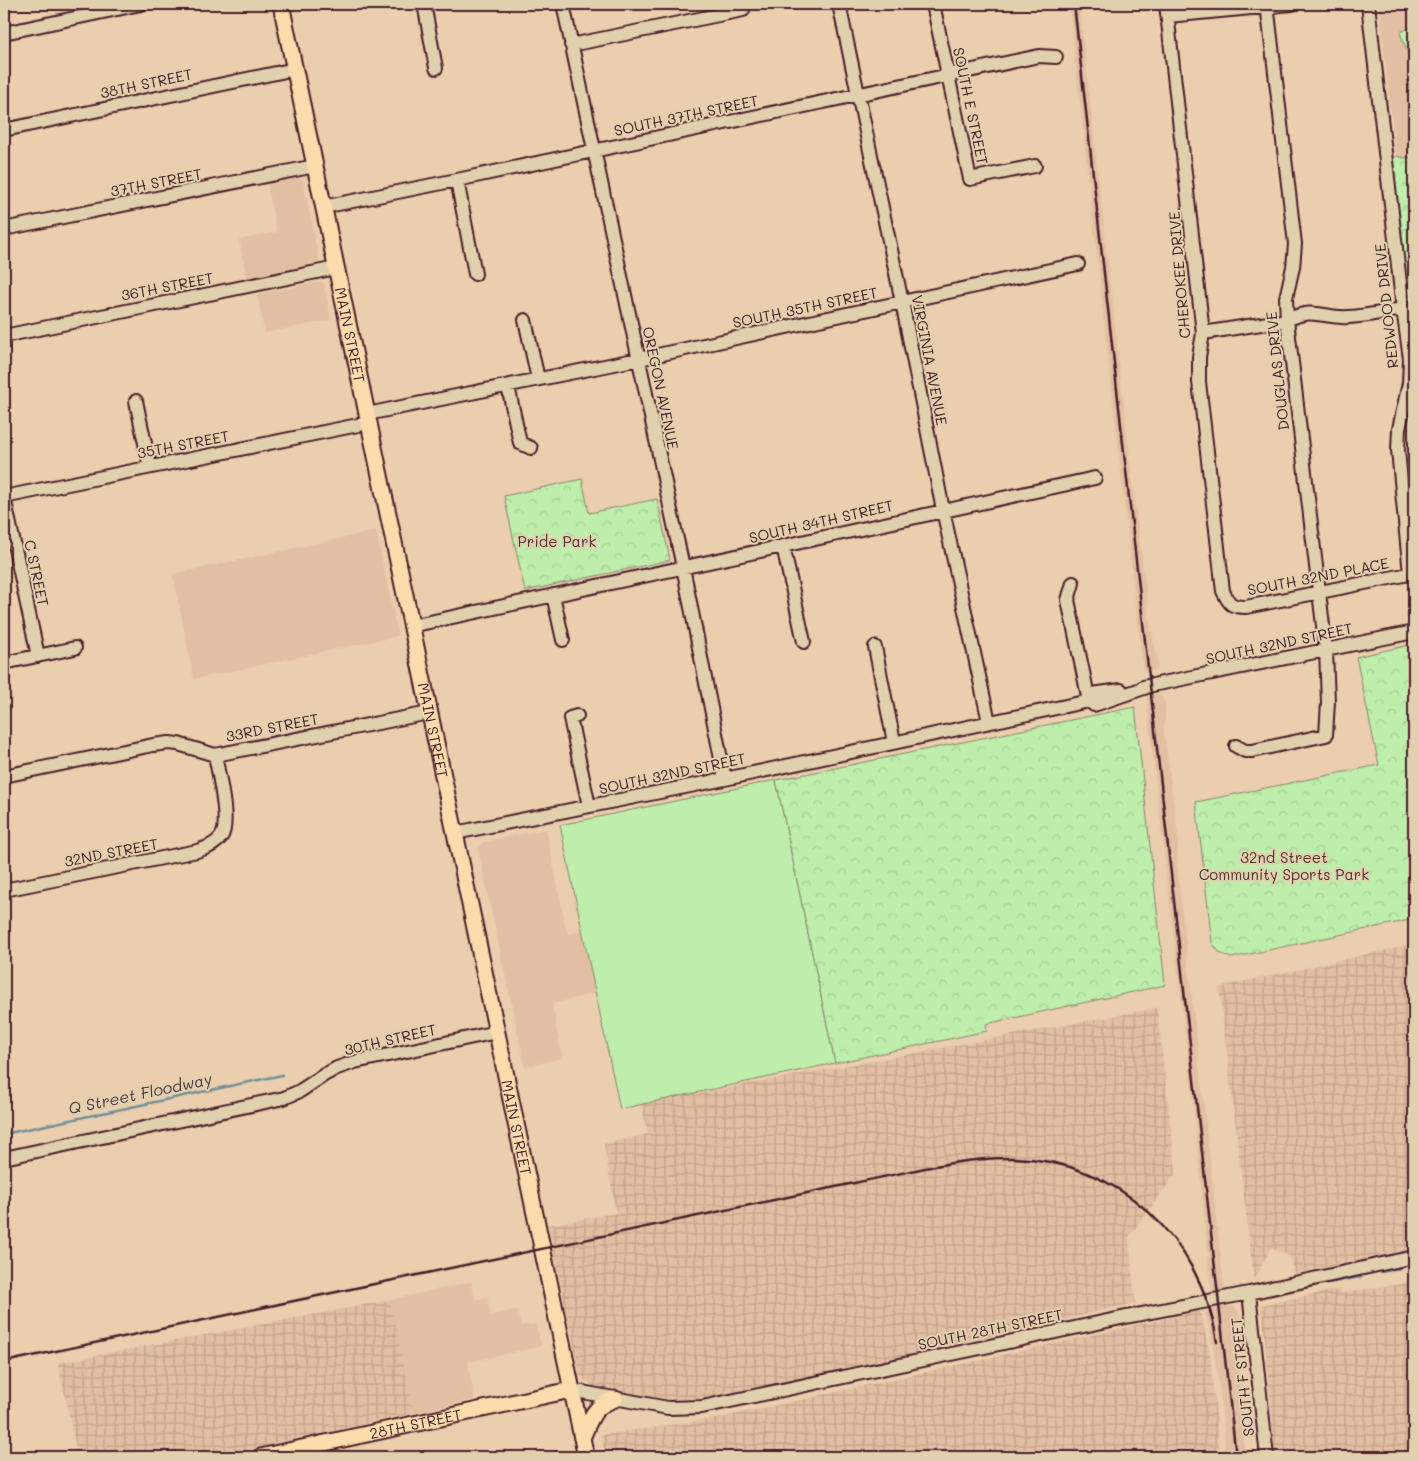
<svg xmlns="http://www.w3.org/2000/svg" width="1418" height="1461" font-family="Mali,sans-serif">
<defs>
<pattern id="industrial-grid" width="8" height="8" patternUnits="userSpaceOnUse" patternTransform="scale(1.25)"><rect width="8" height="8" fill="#e2bea3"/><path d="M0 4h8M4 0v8" fill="none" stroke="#c3a38c"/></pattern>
<pattern id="park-crowns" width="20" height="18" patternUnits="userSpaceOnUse" patternTransform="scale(1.25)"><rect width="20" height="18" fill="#beedac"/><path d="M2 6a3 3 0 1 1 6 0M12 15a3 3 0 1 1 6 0" fill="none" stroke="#a5cb94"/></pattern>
</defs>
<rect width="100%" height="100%" fill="#eaceae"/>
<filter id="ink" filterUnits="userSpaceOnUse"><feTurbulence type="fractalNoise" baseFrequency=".02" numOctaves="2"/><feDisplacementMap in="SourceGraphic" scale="10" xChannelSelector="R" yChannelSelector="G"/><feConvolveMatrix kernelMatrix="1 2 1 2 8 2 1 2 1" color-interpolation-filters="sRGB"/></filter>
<g filter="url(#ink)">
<path fill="#e2bea3" d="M 1069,4 L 1079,4 L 1131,471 L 1150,624 L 1158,662 L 1157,668 L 1154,670 L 1145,671 L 1143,669 Z
M 1382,4 L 1414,4 L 1414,157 L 1404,158 L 1396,156 L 1379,6 Z
M 298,178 L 303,180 L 319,260 L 316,264 L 247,278 L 239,240 L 277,232 L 267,184 Z
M 319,282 L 324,284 L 331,320 L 265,333 L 257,294 Z
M 376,531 L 398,636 L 194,679 L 173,574 Z
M 1158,694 L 1163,698 L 1165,705 L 1164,733 L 1178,836 L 1177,865 L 1224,1287 L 1222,1290 L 1213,1292 L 1211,1285 L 1192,1092 L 1152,748 L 1147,697 Z
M 546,829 L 567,934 L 582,931 L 595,993 L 552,1004 L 562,1058 L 525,1067 L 478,848 L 483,842 Z
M 471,1282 L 475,1300 L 487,1297 L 490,1315 L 517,1310 L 521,1326 L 536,1324 L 541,1345 L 538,1347 L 468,1362 L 474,1399 L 414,1413 L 390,1300 Z
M 1226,1306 L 1234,1307 L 1239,1312 L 1240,1316 L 1235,1327 L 1241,1392 L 1245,1457 L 1226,1457 L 1220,1391 L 1212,1339 L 1205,1313 L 1212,1307 Z"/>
<path fill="url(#industrial-grid)" d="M 1414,944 L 1414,1248 L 1295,1274 L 1290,1256 L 1271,1248 L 1254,1280 L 1219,987 Z
M 1157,1008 L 1176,1173 L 1129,1237 L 1135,1303 L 730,1396 L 693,1404 L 656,1401 L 593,1386 L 580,1376 L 548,1225 L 616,1213 L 604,1144 L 648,1134 L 641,1104 Z
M 1414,1282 L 1414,1457 L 1275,1457 L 1262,1305 L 1340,1289 L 1341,1293 Z
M 390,1300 L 414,1413 L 215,1457 L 78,1457 L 58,1363 Z
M 1200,1311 L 1210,1354 L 1220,1457 L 606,1457 L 601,1435 L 719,1418 Z"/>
<path fill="#beedac" stroke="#84866c" d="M 1414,26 L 1414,72 L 1400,32 Z
M 776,780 L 835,1063 L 620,1109 L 560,825 Z"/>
<path fill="url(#park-crowns)" stroke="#84866c" d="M 1396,156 L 1404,158 L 1414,157 L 1414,346 L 1393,160 Z
M 582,479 L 589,513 L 657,499 L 670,560 L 525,591 L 504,496 Z
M 1414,644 L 1414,919 L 1231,958 L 1220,953 L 1212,943 L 1196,802 L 1379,765 L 1356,657 Z
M 1135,707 L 1165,985 L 986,1024 L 987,1031 L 835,1063 L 776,780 Z"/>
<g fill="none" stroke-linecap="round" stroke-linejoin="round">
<path stroke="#719099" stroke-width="2.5" d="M 4,1134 L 282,1075
M 1382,1272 L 1401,1268
M 1329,1283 L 1360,1277"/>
<defs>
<path id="minor" d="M 424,4 L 436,68
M 563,4 L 683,567 L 725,779
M 839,4 L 902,302 L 943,510 L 989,722
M 933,4 L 970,179 L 1035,166
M 1166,4 L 1203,333 L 1199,357 L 1199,382 L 1223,591 C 1229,604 1231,607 1246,607 L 1414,573
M 1368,4 L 1403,309 L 1410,359 L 1409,383 L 1399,429 L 1398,450 L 1410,574
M 1168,16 L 1292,4
M 4,33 L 141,4
M 571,45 L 743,10
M 4,130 L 295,69
M 457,180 L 475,274
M 323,207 L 457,180 L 1039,56 L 1056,57
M 4,229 L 315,166
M 525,320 L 538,379
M 1203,333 L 1287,320 C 1315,306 1323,319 1349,317 C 1367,316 1385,312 1403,309
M 4,336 L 336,268
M 508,386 L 520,443 L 531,448
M 136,401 L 150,467
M 367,414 L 639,359 L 1078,264
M 4,497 L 368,423
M 4,497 L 38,656
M 783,546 L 804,642
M 1073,583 L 1068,600 L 1089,701
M 553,595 L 563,640
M 411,626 L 783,546 L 1095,478
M 875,647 L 894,742
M 4,663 L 75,648
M 1143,687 L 1414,632
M 1089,701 L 1092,694 L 1121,690
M 577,716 L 570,718 L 589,806
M 1236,746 L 1245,751 L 1252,751 L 1326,735 L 1328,702 L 1326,651 L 1287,320 L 1286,298 L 1293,267 L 1295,244 L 1267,4
M 4,776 L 153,745 L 169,743 L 178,744 L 215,755 L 429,713
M 455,833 L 725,779 L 1089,701 L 1094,705 L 1150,686
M 4,890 L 197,851 C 206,848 215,845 221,837 C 231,824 218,772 215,755
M 4,1158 L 284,1098 L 300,1091 L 324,1075 L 337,1068 L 355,1062 L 497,1032
M 1249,1293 L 1267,1457
M 571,1390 L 668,1408 L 702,1407 L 1126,1317 L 1249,1293 L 1414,1257"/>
<g id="major">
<path id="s1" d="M 281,4 L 586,1457"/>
<path d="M 582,1438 C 591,1418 593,1406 615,1399"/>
<path id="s2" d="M 260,1457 L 571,1390"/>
</g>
</defs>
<use href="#minor" stroke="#4a1f2b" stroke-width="16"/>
<use href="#major" stroke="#4a1f2b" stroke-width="19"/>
<use href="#minor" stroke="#e1d0ad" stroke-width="12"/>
<use href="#major" stroke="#fcdcac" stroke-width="15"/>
<path stroke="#4a1f2b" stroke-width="2.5" d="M 1074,4 L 1236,1457
M 4,1362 L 859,1182 C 910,1172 961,1157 1013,1158 C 1118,1160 1202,1239 1217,1342"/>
</g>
</g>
<g text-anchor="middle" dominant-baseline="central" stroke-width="4" stroke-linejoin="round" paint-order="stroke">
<g font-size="15" fill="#4a1f2b" stroke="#e1d0ad">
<text transform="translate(146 83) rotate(-12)">38TH STREET</text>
<text transform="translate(971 106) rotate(78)">SOUTH E STREET</text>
<text transform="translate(686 115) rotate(-12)">SOUTH 37TH STREET</text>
<text transform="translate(156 182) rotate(-11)">37TH STREET</text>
<text transform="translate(1179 275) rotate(-95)">CHEROKEE DRIVE</text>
<text transform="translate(167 286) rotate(-11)">36TH STREET</text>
<text transform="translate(1386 306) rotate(-96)">REDWOOD DRIVE</text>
<text transform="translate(805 307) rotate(-12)">SOUTH 35TH STREET</text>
<text stroke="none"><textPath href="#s1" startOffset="338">MAIN STREET</textPath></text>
<text transform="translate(930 360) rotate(79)">VIRGINIA AVENUE</text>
<text transform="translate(1277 371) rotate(-96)">DOUGLAS DRIVE</text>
<text transform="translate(661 388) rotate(78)">OREGON AVENUE</text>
<text transform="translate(183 444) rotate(-11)">35TH STREET</text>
<text transform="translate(821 521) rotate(-13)">SOUTH 34TH STREET</text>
<text transform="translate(37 573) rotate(78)">C STREET</text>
<text transform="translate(1318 576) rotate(-11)">SOUTH 32ND PLACE</text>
<text transform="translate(1279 643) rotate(-12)">SOUTH 32ND STREET</text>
<text transform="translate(272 727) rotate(-11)">33RD STREET</text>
<text stroke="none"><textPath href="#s1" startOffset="742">MAIN STREET</textPath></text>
<text transform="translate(672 773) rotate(-12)">SOUTH 32ND STREET</text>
<text transform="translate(111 852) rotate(-11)">32ND STREET</text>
<text transform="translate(390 1039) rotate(-13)">30TH STREET</text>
<text stroke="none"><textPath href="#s1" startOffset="1148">MAIN STREET</textPath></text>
<text transform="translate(990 1329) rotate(-12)">SOUTH 28TH STREET</text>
<text transform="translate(1242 1377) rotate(-96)">SOUTH F STREET</text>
<text stroke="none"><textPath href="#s2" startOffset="159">28TH STREET</textPath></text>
</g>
<g font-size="15" fill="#563438" stroke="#e1d0ad">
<text x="557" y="541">Pride Park</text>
<text x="1284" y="857">32nd Street<tspan x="1284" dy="17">Community Sports Park</tspan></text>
</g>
<g font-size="16" font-style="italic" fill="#543b47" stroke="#e1d0ad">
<text transform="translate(140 1093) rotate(-12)">Q Street Floodway</text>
</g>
</g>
<rect width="1418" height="1461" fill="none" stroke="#e1d0ad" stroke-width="20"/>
<rect x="10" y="10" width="1398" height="1441" fill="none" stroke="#4a1f2b" stroke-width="2" filter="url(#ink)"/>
</svg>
